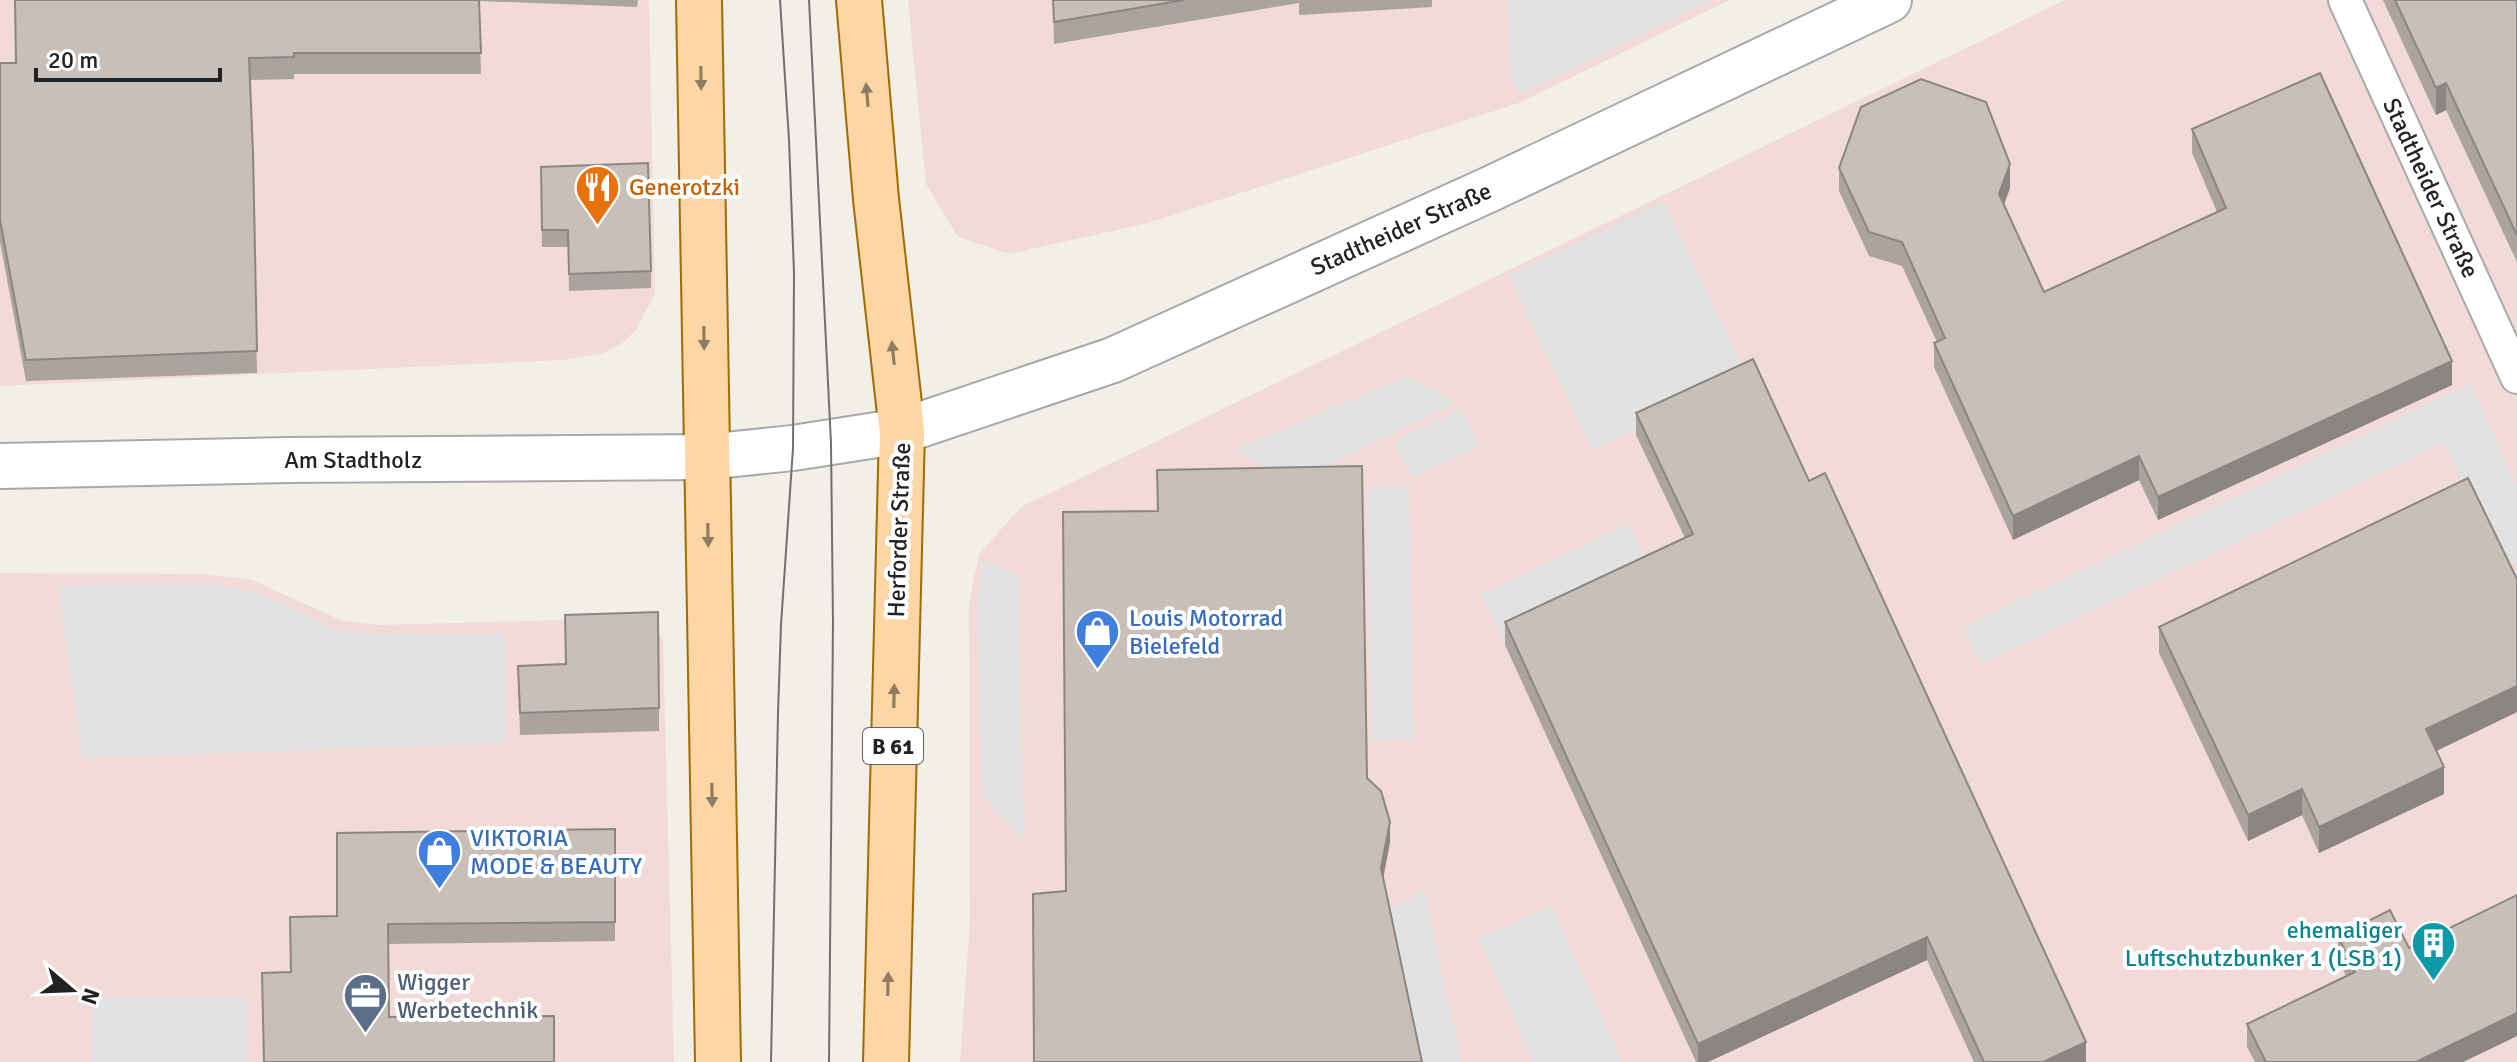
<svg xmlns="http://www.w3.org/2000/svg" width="2517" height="1062" font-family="Signika,sans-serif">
<rect width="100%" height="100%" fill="#f2efe9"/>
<path fill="#f2dad9" d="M 0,0 L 649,0 L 655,294 L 636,330 L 621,344 L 603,353 L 563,360 L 0,386 Z
M 908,0 L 1730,0 L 1519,103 L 1148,223 L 1009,254 L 958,237 L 926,184 Z
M 2065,0 L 2517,0 L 2517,1062 L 960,1062 L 970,920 L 969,603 L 979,554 L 1021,507 Z
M 0,573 L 202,574 L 252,580 L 341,620 L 377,625 L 646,618 L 663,640 L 674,1062 L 0,1062 Z"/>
<path fill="#e2e2e2" d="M 1508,0 L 1710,0 L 1520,94 L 1510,77 Z
M 1664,201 L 1747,376 L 1592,450 L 1509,275 Z
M 1408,376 L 1457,403 L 1339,460 L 1286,481 L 1234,450 Z
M 2470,384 L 2517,485 L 2517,562 L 2504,568 L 2444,443 L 1982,664 L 1964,627 Z
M 1462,409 L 1480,446 L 1412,478 L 1394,441 Z
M 1409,486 L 1414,739 L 1372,740 L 1367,487 Z
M 1628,524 L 1651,572 L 1504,643 L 1481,594 Z
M 983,560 L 1018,576 L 1024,841 L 982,794 L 977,608 Z
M 209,584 L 256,591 L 340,631 L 372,634 L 505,634 L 506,743 L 83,758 L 58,585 Z
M 1424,890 L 1461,1062 L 1417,1062 L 1385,912 Z
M 1552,905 L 1600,1013 L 1622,1062 L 1533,1062 L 1527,1047 L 1479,938 Z
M 91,997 L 248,997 L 248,1062 L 92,1062 Z"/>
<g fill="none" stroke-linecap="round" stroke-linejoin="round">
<defs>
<path id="service" d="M 2345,0 L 2517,377"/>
<path id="tertiary" d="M 0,466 L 287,460 L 706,457 L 793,448 L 902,431 L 1113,360 L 1488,190 L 1889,0"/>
<path id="primary" d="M 699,0 L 718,1062
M 859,0 L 876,199 L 902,431 L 886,1062"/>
</defs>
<use href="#service" stroke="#a9a9a9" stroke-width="36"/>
<use href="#tertiary" stroke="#a9a9a9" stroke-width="48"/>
<use href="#primary" stroke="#a06b00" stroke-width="48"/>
<use href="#service" stroke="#fff" stroke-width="32"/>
<use href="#tertiary" stroke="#fff" stroke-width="44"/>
<use href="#primary" stroke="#fcd6a4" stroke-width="44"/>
<path stroke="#707070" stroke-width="2" d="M 809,0 L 831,443 L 833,622 L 829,1062
M 771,1062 L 778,713 L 781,625 L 793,448 L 794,273 L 789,140 L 780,0"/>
</g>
<path fill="#aba49e" d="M 15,0 L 638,0 L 637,7 L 479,1 L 481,74 L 294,74 L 294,79 L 250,80 L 257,373 L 26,381 L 0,242 L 0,63 L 16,63 Z
M 1053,0 L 1432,0 L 1432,7 L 1299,15 L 1299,3 L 1054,44 Z
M 2383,0 L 2517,0 L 2517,262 L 2446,110 L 2436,115 Z
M 2192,129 L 2452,385 L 2158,520 L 2139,480 L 2013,540 L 1934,367 L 1934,343 L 1937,342 L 1902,266 L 1869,256 L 1839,191 L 1839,168 L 2010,188 L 2004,204 L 2044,292 L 2217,212 L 2192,153 Z
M 541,167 L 651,271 L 651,288 L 569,291 L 568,247 L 542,247 Z
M 1636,413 L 1809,481 L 2086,1062 L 1974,1062 L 1927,960 L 1708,1062 L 1696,1062 L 1505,645 L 1505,622 L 1685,538 L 1636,435 Z
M 565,615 L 659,708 L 659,731 L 520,735 L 518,666 L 565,664 Z
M 2159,627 L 2517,712 L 2436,751 L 2444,794 L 2319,853 L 2302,815 L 2248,841 L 2159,653 Z
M 615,829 L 615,941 L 388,944 L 264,1062 L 337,916 Z
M 2517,895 L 2517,1036 L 2463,1062 L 2255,1062 L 2247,1047 L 2247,1024 L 2346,976 L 2338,959 L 2338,936 L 2409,948 Z"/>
<path fill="#8b8681" d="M 2446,83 L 2446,110 L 2436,115 L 2436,88 Z
M 2010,164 L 2010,188 L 1999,218 L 1999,194 Z
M 2452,361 L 2452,385 L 2158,520 L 2158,497 Z
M 2139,456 L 2139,480 L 2013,540 L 2013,516 Z
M 2517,686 L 2517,712 L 2426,756 L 2426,729 Z
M 2444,767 L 2444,794 L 2319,853 L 2319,827 Z
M 2302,789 L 2302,815 L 2248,841 L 2248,815 Z
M 1390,822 L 1390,843 L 1381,889 L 1381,868 Z
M 1927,937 L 1927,960 L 1708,1062 L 1698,1062 L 1698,1044 Z
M 2517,1013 L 2517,1036 L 2463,1062 L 2416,1062 Z
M 2086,1042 L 2086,1062 L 2043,1062 Z"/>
<path fill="#c7bfb8" stroke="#8b8681" stroke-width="2" d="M 15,0 L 479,0 L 481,53 L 294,53 L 294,57 L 249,58 L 253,152 L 257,351 L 26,360 L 0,220 L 0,63 L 16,63 Z
M 1053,0 L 1184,0 L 1054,22 Z
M 2395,0 L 2517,0 L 2517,235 L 2446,83 L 2436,88 Z
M 2320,73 L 2452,361 L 2158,497 L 2139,456 L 2013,516 L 1934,343 L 1945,338 L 1902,242 L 1869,232 L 1839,168 L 1861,107 L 1921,79 L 1986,102 L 2010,164 L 1999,194 L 2044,292 L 2226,208 L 2192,129 Z
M 648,163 L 651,271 L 569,274 L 568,230 L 542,230 L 541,167 Z
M 1753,359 L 1809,481 L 1825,473 L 2086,1042 L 2043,1062 L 1984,1062 L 1927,937 L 1698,1044 L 1505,622 L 1693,534 L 1636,413 Z
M 1362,466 L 1367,778 L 1381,791 L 1390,822 L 1381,868 L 1422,1062 L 1034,1062 L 1033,894 L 1066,891 L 1063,512 L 1158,511 L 1157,470 Z
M 2468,478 L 2517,579 L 2517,686 L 2426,729 L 2444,767 L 2319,827 L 2302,789 L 2248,815 L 2159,627 Z
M 658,612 L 659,708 L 520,713 L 518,666 L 566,664 L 565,615 Z
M 615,829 L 615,922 L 388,924 L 389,1017 L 554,1016 L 554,1062 L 264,1062 L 262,973 L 291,972 L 290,917 L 337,916 L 337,833 Z
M 2517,895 L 2517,1013 L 2416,1062 L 2266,1062 L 2247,1024 L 2355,972 L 2338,936 L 2390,910 L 2409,948 Z"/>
<defs><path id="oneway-solid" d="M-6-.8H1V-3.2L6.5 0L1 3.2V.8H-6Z" transform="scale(2)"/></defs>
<g fill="#8f7c63">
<use href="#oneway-solid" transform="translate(701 78) rotate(89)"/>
<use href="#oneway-solid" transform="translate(867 95) rotate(-95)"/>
<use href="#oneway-solid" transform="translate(704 338) rotate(89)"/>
<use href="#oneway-solid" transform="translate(893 353) rotate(-96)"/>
<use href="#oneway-solid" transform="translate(708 535) rotate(89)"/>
<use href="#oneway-solid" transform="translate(894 696) rotate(-89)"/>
<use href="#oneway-solid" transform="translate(712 795) rotate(89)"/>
<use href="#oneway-solid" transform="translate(888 984) rotate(-89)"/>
</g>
<defs>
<symbol id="restaurant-pin" viewBox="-11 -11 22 30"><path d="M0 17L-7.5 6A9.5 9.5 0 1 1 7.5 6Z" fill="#e8710a" stroke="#fff"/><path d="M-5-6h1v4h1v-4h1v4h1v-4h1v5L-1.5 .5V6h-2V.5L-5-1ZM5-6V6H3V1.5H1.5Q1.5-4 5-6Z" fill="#fff"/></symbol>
<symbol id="shop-pin" viewBox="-11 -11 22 30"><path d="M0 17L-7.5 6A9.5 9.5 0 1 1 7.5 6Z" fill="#3f7fe0" stroke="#fff"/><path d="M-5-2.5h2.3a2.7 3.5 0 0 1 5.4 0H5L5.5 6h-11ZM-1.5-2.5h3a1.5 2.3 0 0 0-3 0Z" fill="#fff"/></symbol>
<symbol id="building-pin" viewBox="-11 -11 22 30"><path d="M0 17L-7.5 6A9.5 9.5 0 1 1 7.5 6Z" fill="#0f9aa8" stroke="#fff"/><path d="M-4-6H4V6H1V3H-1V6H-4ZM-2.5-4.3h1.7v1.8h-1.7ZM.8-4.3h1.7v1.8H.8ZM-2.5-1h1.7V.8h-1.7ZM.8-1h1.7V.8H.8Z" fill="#fff"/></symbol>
<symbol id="office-pin" viewBox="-11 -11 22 30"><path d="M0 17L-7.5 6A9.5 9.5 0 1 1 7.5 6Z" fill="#5c6f8a" stroke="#fff"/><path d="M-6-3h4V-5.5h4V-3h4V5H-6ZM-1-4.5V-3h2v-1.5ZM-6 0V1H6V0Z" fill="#fff"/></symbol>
</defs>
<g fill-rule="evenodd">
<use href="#restaurant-pin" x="572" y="162" width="51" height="69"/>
<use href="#shop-pin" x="1072" y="606" width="51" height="69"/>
<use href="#shop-pin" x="414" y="826" width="51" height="69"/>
<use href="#building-pin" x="2408" y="918" width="51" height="69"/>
<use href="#office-pin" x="340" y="970" width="51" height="69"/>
</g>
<g text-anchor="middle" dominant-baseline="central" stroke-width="8" stroke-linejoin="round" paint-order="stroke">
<rect fill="#fff" stroke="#646464" stroke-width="2" x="863" y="728" width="60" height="36" rx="6"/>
<g font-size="22" font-weight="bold" fill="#222">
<text x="893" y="746">B 61</text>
</g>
<g font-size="24" fill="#c56008" stroke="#fff" text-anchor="start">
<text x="629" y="187">Generotzki</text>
</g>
<g font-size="24" fill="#222" stroke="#fff">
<text transform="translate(2431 188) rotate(65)">Stadtheider Straße</text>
<text transform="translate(1401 229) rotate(-24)">Stadtheider Straße</text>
<text x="353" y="460">Am Stadtholz</text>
<text transform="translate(899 530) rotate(-88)">Herforder Straße</text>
</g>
<g font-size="24" fill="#366cbe" stroke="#fff" text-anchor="start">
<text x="1129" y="618">Louis Motorrad<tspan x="1129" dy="28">Bielefeld</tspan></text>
<text x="470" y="838">VIKTORIA<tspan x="470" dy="28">MODE &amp; BEAUTY</tspan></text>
</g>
<g font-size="24" fill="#0d838f" stroke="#fff" text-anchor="end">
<text x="2402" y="930">ehemaliger<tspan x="2402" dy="28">Luftschutzbunker 1 (LSB 1)</tspan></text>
</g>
<g font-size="24" fill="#4e5e75" stroke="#fff" text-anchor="start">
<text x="397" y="982">Wigger<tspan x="397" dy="28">Werbetechnik</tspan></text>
</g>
</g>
<g transform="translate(72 990) rotate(109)" stroke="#ffffff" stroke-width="6" paint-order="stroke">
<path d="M0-6L14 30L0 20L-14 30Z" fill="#222222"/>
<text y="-12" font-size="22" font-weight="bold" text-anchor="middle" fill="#222222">N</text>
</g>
<path d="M36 68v12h184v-12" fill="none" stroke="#222222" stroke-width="4"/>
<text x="48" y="68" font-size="24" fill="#222222" stroke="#ffffff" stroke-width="6" paint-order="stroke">20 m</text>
</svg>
